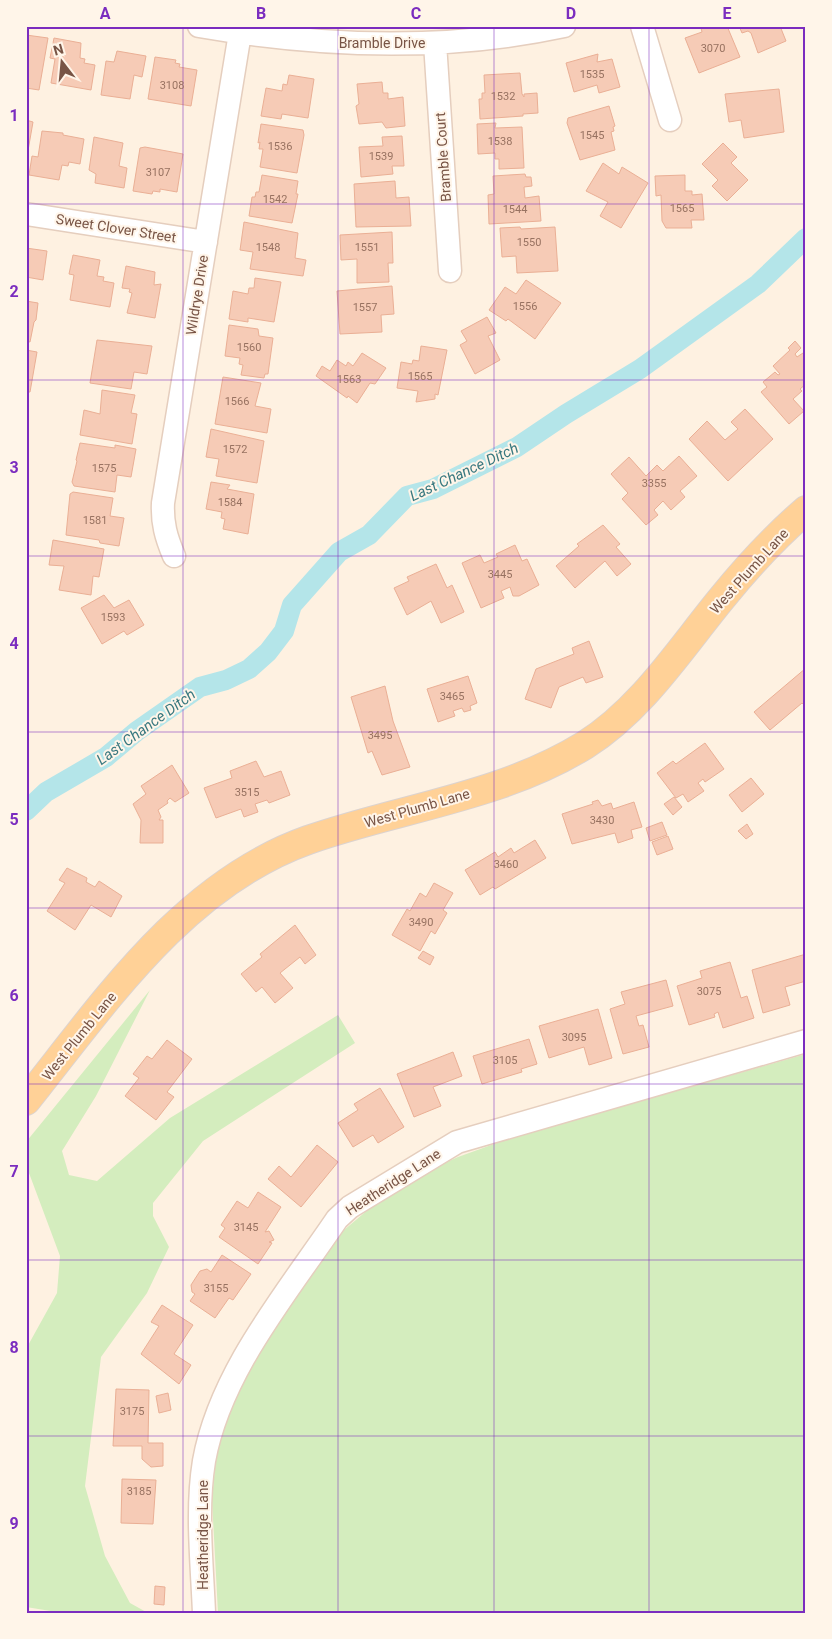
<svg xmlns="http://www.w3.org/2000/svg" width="832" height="1639" font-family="Roboto,sans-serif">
<rect width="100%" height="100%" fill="#fef1e1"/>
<path fill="#d4edbe" d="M 150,990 L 96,1096 L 62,1151 L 69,1175 L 97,1181 L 170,1118 L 338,1015 L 355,1043 L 203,1141 L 153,1203 L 153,1216 L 169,1247 L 147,1293 L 101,1357 L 85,1486 L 105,1556 L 130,1603 L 148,1613 L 63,1613 L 26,1607 L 26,1349 L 57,1293 L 60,1256 L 26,1165 L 26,1142 Z
M 806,1054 L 806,1613 L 218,1613 L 212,1500 L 216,1456 L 224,1421 L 241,1378 L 337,1236 L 370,1208 L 427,1171 L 458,1157 L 508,1139 Z"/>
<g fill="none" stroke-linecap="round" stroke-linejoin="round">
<path stroke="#b4e5e9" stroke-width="20" d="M 26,811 L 46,792 L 106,757 L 137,731 L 200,687 L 226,680 L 249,669 L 268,652 L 284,631 L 292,605 L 339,552 L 369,535 L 407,496 L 433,489 L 517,447 L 566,414 L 640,369 L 758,284 L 806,238"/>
</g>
<path fill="#f6cbb6" stroke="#eaaf95" d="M 705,26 L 727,26 L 740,57 L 699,73 L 685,38 L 702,32 L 701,28 Z
M 739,26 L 780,26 L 786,41 L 758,53 L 751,33 L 748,31 L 742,33 Z
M 26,35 L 48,38 L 39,90 L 26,88 Z
M 54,38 L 81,43 L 80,58 L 85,59 L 84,63 L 95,65 L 91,90 L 51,83 L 55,59 L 50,58 Z
M 117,51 L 146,56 L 142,77 L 134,75 L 130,99 L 101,95 L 106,61 L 114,62 Z
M 598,54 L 597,62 L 612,59 L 620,87 L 599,93 L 597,85 L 574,92 L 566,63 Z
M 155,57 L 176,60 L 175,63 L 180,64 L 179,67 L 197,70 L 191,106 L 148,99 Z
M 520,73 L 522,94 L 524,97 L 524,94 L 537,93 L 538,113 L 523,114 L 523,116 L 480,119 L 479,99 L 482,99 L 482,93 L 485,93 L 484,75 Z
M 289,75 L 314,79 L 308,118 L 282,114 L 281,119 L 261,116 L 266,88 L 282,91 L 283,84 L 287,85 Z
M 382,82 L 383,93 L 388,93 L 388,99 L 403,97 L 405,126 L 386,128 L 382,122 L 359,124 L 356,106 L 359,104 L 357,84 Z
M 779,89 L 784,132 L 744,138 L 741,120 L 729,122 L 725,94 Z
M 609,106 L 615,126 L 613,127 L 614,131 L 611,132 L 615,150 L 580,160 L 567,123 L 568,118 Z
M 26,120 L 33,122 L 26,162 Z
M 496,123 L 495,128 L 522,127 L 524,168 L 499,169 L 499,159 L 495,159 L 495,153 L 478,154 L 477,124 Z
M 261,124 L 303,130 L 304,135 L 297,173 L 260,167 L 263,149 L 259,149 L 260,142 L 258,143 Z
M 42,131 L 63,133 L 63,135 L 84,139 L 80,164 L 69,162 L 68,166 L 62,165 L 59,180 L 29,175 L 32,156 L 38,157 Z
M 402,136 L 404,166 L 392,166 L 393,174 L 361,177 L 359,147 L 383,146 L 382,137 Z
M 94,137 L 123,143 L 119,166 L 127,168 L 124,188 L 95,183 L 96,174 L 89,170 Z
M 723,143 L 737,157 L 731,163 L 748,180 L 727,201 L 712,186 L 718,180 L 702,164 Z
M 145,147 L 183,154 L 177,192 L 160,189 L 160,192 L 153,191 L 152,194 L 133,191 L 140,148 Z
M 603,163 L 619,174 L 622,167 L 648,183 L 621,228 L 600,216 L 608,202 L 586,191 Z
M 525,174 L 526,177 L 531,177 L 532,186 L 524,187 L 525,198 L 539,196 L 541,221 L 489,224 L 488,195 L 494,194 L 493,176 Z
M 262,175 L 298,181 L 296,194 L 298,194 L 292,223 L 249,216 L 252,197 L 255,197 L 256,192 L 259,192 Z
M 685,175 L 685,191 L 692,191 L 692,195 L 702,194 L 704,220 L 691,220 L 692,228 L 666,228 L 662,221 L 661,195 L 656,196 L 655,176 Z
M 395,181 L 396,198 L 409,197 L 411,226 L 356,227 L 354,184 Z
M 244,222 L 298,233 L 295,258 L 306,260 L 303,276 L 250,269 L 253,252 L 240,250 Z
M 520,227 L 521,229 L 555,227 L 558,271 L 517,273 L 516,256 L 502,257 L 500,228 Z
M 392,232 L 393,263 L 388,263 L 389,282 L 357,283 L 357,259 L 341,260 L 340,235 Z
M 26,248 L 47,251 L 43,280 L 26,277 Z
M 73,255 L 100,260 L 97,276 L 104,277 L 103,281 L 114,283 L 110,307 L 70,300 L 74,275 L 69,274 Z
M 126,266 L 155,272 L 154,285 L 161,284 L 155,318 L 127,313 L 132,293 L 129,292 L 130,289 L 122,288 Z
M 255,278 L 281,282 L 274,322 L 248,318 L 248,322 L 229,319 L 233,291 L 248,294 L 249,288 L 254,288 Z
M 526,280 L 561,303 L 535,339 L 508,319 L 506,321 L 489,310 L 505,287 L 516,294 Z
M 392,286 L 394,314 L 381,315 L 382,332 L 340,334 L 337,291 Z
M 26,301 L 38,303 L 36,320 L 34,322 L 30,342 L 26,341 Z
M 487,317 L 496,333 L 488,336 L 500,360 L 475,374 L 460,345 L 467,341 L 461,331 Z
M 229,325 L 258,329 L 259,336 L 273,338 L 268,374 L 265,374 L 264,378 L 241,375 L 243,365 L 239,364 L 240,358 L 225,356 Z
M 97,340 L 152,346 L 147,374 L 134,372 L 131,389 L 90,383 Z
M 795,341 L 801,348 L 795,354 L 797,357 L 806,351 L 806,384 L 800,389 L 802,391 L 793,399 L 804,411 L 789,424 L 761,392 L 767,387 L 763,382 L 775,372 L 778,375 L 780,374 L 773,366 L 790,350 L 788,348 Z
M 421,346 L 447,350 L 438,395 L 435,394 L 435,399 L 416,402 L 418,391 L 397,388 L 401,362 L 412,364 L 413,360 L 419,361 Z
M 26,350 L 37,352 L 30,392 L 26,392 Z
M 362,353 L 386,368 L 375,384 L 370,383 L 357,403 L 348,396 L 347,398 L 316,376 L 322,366 L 330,371 L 337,360 L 346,366 L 348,362 L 353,366 Z
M 223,377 L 261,383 L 255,406 L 271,409 L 267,433 L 215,424 Z
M 102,390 L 135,395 L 131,413 L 137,414 L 132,444 L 80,435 L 84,410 L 100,414 Z
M 745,409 L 773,439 L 728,481 L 689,439 L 707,421 L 725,440 L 738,429 L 731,422 Z
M 211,429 L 264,441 L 257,483 L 216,476 L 219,459 L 206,457 Z
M 80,443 L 115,448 L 115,445 L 136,449 L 131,477 L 117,475 L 115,492 L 74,486 L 72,482 L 77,461 L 76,460 Z
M 679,456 L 697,476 L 680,491 L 685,497 L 671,510 L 663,501 L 654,510 L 658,515 L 646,525 L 622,499 L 628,493 L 611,474 L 629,457 L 646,476 L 657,465 L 663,471 Z
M 211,482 L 230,485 L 227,489 L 254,494 L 248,534 L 223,529 L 225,519 L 221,518 L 222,512 L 206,509 Z
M 73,492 L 113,498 L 110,516 L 124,518 L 119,546 L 100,543 L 99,540 L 66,535 L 70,494 Z
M 603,525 L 620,544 L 616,547 L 631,564 L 617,576 L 605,561 L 575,588 L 556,566 L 579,546 L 577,544 Z
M 53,540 L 104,549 L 99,577 L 93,576 L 91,595 L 59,590 L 64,566 L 49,565 Z
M 515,545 L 522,561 L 527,559 L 539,585 L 519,596 L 513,596 L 510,587 L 501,591 L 504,598 L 481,608 L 462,563 L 480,555 L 484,563 L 498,557 L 496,554 Z
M 436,564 L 447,588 L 452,585 L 464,612 L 441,623 L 431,601 L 407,615 L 394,588 L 409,581 L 407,577 Z
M 104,595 L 114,608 L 129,600 L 144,625 L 127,635 L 124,631 L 102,644 L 81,608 Z
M 589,641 L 603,677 L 586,683 L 583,677 L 559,687 L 551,708 L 525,699 L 536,669 L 574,654 L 572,648 Z
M 806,668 L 806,707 L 802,703 L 770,730 L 754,712 Z
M 468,676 L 477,703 L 470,706 L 471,710 L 464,712 L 462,708 L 453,711 L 455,716 L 438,722 L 427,689 Z
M 385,686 L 393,721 L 410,767 L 382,775 L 372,751 L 368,753 L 351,697 Z
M 705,743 L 724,769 L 705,782 L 703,779 L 698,783 L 704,791 L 688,802 L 683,794 L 676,798 L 657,773 L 673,761 L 676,764 Z
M 256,761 L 264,777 L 281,771 L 290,795 L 269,803 L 267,800 L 255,804 L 258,812 L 244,817 L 241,809 L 216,818 L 204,788 L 232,778 L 230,771 Z
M 172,765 L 189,793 L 175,802 L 170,798 L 167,801 L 168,803 L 158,810 L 161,817 L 159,820 L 163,820 L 163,843 L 140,843 L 141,820 L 133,804 L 146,794 L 141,786 Z
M 751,778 L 764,794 L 742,812 L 729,795 Z
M 674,797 L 682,807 L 673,815 L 664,804 Z
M 598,800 L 602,806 L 611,803 L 613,809 L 634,802 L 642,827 L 631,830 L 633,838 L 618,843 L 615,833 L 572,844 L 562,814 L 593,804 L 592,802 Z
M 662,822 L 667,835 L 650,841 L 646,828 Z
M 747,824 L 753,834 L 746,839 L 738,831 Z
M 668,836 L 673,849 L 657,855 L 652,842 Z
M 535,840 L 546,858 L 495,889 L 493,887 L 480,895 L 465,870 L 495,852 L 498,857 L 511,848 L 514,853 Z
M 67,868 L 87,878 L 86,882 L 95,887 L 99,881 L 122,896 L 111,917 L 91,905 L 75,930 L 47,911 L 65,883 L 59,880 Z
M 434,883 L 453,893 L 443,910 L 447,913 L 435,934 L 431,931 L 420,951 L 392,935 L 407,909 L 410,911 L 420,893 L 426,897 Z
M 295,925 L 316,955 L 305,964 L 300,957 L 280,973 L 293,988 L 275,1003 L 262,987 L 256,992 L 241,974 L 262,957 L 260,954 Z
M 423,951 L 434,957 L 430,965 L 418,958 Z
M 806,954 L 806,981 L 785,987 L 790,1005 L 763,1013 L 752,970 Z
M 730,962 L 741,998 L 747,996 L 754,1018 L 723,1028 L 718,1012 L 714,1014 L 715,1017 L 689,1025 L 677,986 L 702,978 L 700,971 Z
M 666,980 L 673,1006 L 636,1016 L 639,1026 L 643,1025 L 649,1047 L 623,1054 L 610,1009 L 625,1004 L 621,992 Z
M 598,1009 L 612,1058 L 589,1065 L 584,1047 L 549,1058 L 539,1026 Z
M 529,1039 L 537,1064 L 521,1069 L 522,1072 L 482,1084 L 473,1056 Z
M 167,1040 L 192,1059 L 167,1092 L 174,1097 L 156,1120 L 125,1096 L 139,1078 L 133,1074 L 147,1056 L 152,1059 Z
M 453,1052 L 462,1076 L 433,1087 L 441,1106 L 414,1117 L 397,1074 Z
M 380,1088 L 404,1127 L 378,1143 L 373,1135 L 353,1147 L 338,1123 L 358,1110 L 354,1104 Z
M 317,1145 L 338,1162 L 301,1207 L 268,1179 L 279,1166 L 291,1177 Z
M 258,1192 L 281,1207 L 265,1232 L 269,1231 L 274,1240 L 269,1242 L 272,1243 L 258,1264 L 219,1237 L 225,1228 L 221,1225 L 237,1201 L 248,1208 Z
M 222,1255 L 251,1274 L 233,1300 L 229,1298 L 215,1318 L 190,1301 L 195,1294 L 192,1292 L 191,1285 L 200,1271 L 207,1269 L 211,1272 Z
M 162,1305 L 193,1325 L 174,1354 L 191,1365 L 179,1384 L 141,1354 L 159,1326 L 151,1322 Z
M 116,1389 L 149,1390 L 148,1443 L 163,1443 L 163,1466 L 151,1467 L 142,1459 L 142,1446 L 113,1446 Z
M 168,1393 L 171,1410 L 159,1413 L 156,1396 Z
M 122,1479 L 156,1480 L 153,1524 L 121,1523 Z
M 155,1586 L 165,1587 L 164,1605 L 154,1604 Z"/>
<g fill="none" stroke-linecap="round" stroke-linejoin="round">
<defs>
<path id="minor" d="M 199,26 C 320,47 443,52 564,26
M 642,26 L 670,120
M 435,43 L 450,271
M 26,214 L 206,242
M 174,556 C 166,537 162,523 163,503 L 240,33
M 204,1613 C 202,1563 196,1510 204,1461 C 220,1372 287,1293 337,1219 L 350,1207 L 457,1142 L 806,1041"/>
<path id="major" d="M 26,1101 C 105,1002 184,884 308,840 C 399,808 501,797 585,745 C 642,709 680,649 722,598 C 747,567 776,536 806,510"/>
</defs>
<use href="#minor" stroke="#e5cebe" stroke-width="25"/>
<use href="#major" stroke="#dcd3cf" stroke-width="30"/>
<use href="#minor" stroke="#fff" stroke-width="22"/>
<use href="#major" stroke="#ffd197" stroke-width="28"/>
</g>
<path fill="none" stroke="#7b2cbf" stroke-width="1" stroke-opacity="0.55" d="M 183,26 L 183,1613M 338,26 L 338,1613M 494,26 L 494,1613M 649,26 L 649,1613M 26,204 L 806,204M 26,380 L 806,380M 26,556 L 806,556M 26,732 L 806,732M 26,908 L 806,908M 26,1084 L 806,1084M 26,1260 L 806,1260M 26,1436 L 806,1436"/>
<g text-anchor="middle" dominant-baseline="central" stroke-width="4" stroke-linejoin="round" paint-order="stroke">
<g font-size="11" fill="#987261">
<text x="713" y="48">3070</text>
<text x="592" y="74">1535</text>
<text x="172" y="85">3108</text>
<text x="503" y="96">1532</text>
<text x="592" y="135">1545</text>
<text x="500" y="141">1538</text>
<text x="280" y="146">1536</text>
<text x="381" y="156">1539</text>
<text x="158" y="172">3107</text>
<text x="275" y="199">1542</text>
<text x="682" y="208">1565</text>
<text x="515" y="209">1544</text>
<text x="529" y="242">1550</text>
<text x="268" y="247">1548</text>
<text x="367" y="247">1551</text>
<text x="525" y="306">1556</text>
<text x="365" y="307">1557</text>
<text x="249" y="347">1560</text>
<text x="420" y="376">1565</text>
<text x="349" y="379">1563</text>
<text x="237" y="401">1566</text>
<text x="235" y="449">1572</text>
<text x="104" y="468">1575</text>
<text x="654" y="483">3355</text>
<text x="230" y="502">1584</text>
<text x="95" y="520">1581</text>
<text x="500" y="574">3445</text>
<text x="113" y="617">1593</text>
<text x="452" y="696">3465</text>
<text x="380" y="735">3495</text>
<text x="247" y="792">3515</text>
<text x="602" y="820">3430</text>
<text x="506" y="864">3460</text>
<text x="421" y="922">3490</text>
<text x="709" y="991">3075</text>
<text x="574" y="1037">3095</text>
<text x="505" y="1060">3105</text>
<text x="246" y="1227">3145</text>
<text x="216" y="1288">3155</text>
<text x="132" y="1411">3175</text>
<text x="139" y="1491">3185</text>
</g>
<g font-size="14" fill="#785445" stroke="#fff5e9">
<text x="382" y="43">Bramble Drive</text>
<text transform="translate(443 157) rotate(-94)">Bramble Court</text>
<text transform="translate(116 228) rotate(9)">Sweet Clover Street</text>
<text transform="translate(197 295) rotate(-81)">Wildrye Drive</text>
<text transform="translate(749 571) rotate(-48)">West Plumb Lane</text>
<text transform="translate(417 808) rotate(-16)">West Plumb Lane</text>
<text transform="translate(79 1036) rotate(-51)">West Plumb Lane</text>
<text transform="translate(393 1182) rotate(-33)">Heatheridge Lane</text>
<text transform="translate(203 1535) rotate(-90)">Heatheridge Lane</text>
</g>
<g font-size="15" font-style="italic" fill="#38787f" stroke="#fff5e9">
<text transform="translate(464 472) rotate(-25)">Last Chance Ditch</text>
<text transform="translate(146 727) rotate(-36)">Last Chance Ditch</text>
</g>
</g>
<rect width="832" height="1639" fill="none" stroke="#fff5e9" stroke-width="55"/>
<g transform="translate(62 62) rotate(344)" stroke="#fff5e9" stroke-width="4" paint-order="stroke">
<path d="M0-4L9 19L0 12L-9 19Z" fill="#785445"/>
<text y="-8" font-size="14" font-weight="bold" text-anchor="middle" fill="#785445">N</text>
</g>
<rect x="28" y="28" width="776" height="1584" fill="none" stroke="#7b2cbf" stroke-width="2"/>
<g font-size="16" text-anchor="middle" font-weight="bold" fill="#7b2cbf">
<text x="105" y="19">A</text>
<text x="261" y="19">B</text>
<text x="416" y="19">C</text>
<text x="571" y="19">D</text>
<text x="727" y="19">E</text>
<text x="14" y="121">1</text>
<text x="14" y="297">2</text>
<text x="14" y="473">3</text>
<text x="14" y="649">4</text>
<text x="14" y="825">5</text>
<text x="14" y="1001">6</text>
<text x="14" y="1177">7</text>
<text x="14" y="1353">8</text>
<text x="14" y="1529">9</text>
</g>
</svg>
